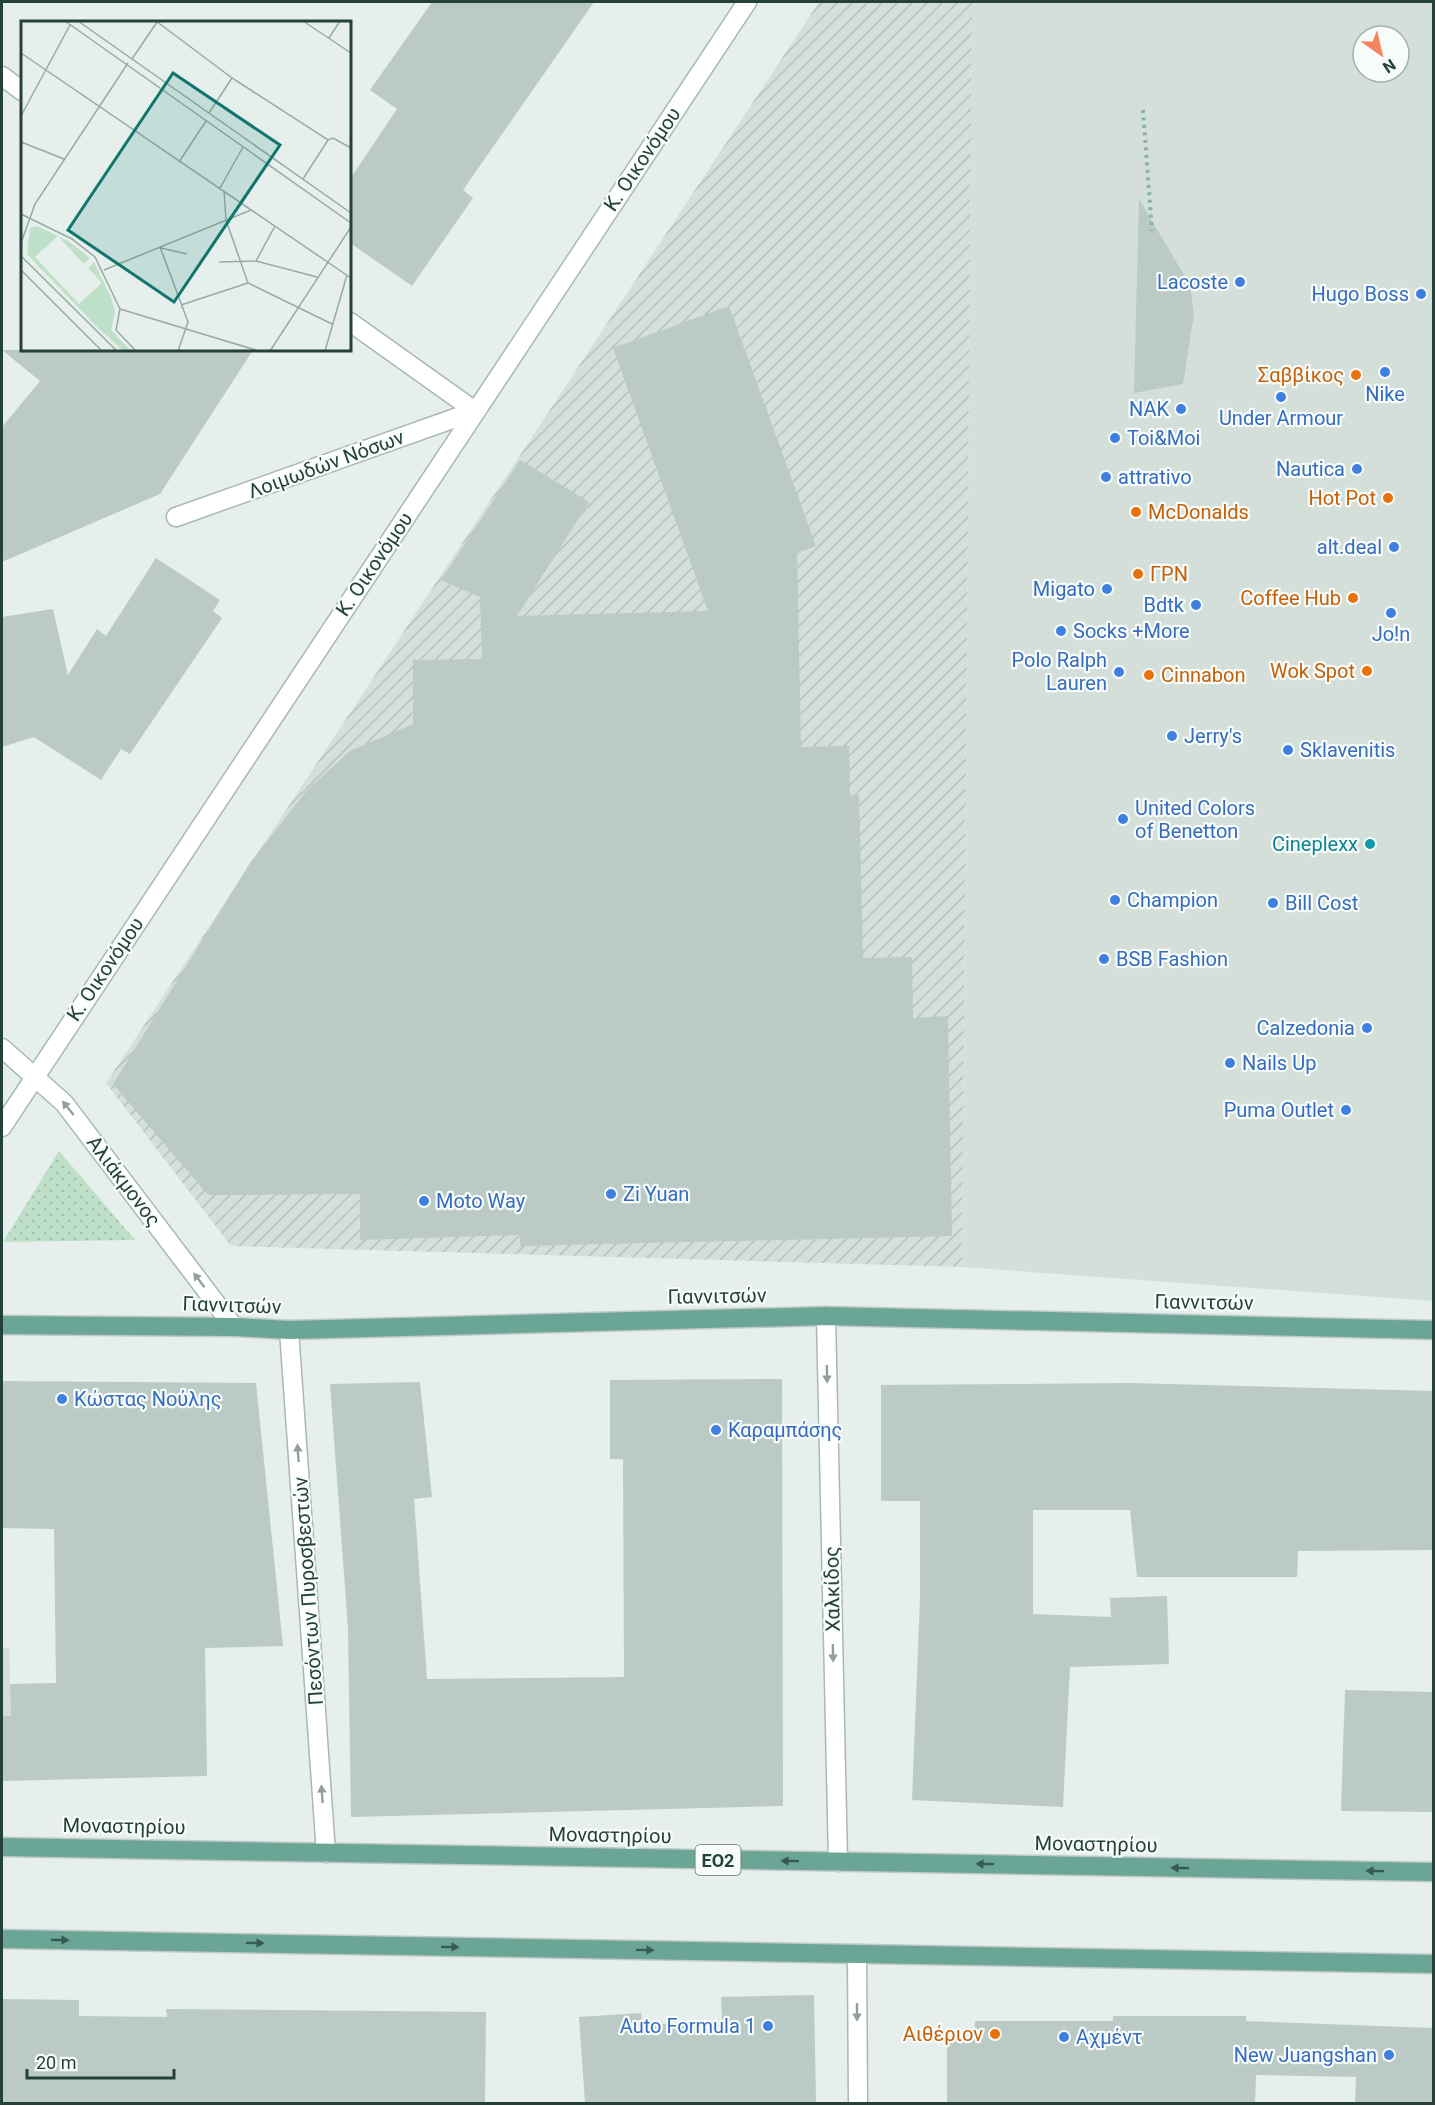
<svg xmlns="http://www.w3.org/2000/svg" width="1435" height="2105" font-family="Roboto,sans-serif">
<defs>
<pattern id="industrial-furrows" width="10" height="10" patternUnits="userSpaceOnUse" patternTransform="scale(1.5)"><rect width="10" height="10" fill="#d4dfda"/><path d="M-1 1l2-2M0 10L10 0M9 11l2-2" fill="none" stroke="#b6c1bc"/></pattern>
<pattern id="grass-dots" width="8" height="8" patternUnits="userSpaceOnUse" patternTransform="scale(1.5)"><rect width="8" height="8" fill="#bfe0c8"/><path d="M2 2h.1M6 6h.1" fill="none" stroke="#a4c1ad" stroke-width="1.8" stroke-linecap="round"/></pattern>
</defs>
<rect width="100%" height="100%" fill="#e6efeb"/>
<path fill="#d4dfda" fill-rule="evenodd" d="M 972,2 L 1433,2 L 1433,1301 L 962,1267 ZM 1363,36 L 1399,36 L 1399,72 L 1363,72 Z
M 2,1648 L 9,1648 L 13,1781 L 2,1781 Z"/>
<path fill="url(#industrial-furrows)" d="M 819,2 L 972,2 L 962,1267 L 231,1246 L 106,1083 Z"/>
<path fill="url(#grass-dots)" d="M 59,1151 L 135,1240 L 3,1242 Z"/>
<path fill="#bbcac4" d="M 432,2 L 594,2 L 463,190 L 473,198 L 412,286 L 350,243 L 350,179 L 397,109 L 370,90 Z
M 1139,199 L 1190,285 L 1194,314 L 1183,384 L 1134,393 Z
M 729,306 L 816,546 L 797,553 L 801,747 L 849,746 L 850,795 L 859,795 L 863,958 L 912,957 L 913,1018 L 948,1016 L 952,1236 L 520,1246 L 520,1235 L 360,1240 L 360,1194 L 208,1195 L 113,1084 L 250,863 L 308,789 L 350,751 L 413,724 L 413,660 L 482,659 L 480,597 L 441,580 L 520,460 L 589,502 L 517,616 L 708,611 L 613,348 Z
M 2,350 L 253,350 L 160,494 L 2,562 L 2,427 L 40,381 Z
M 156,558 L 220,600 L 213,611 L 222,618 L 130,754 L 121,749 L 101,780 L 34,737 L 2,747 L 2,617 L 53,609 L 68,675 L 97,629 L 106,636 Z
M 782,1379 L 783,1806 L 351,1817 L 348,1629 L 330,1384 L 420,1382 L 432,1497 L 414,1499 L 427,1679 L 624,1677 L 623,1459 L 610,1459 L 610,1380 Z
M 2,1381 L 256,1383 L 283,1646 L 205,1648 L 207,1776 L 2,1781 L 2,1716 L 11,1716 L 10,1684 L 56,1683 L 54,1529 L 2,1528 Z
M 1130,1383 L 1434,1391 L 1434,1550 L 1298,1551 L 1297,1577 L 1137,1577 L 1130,1510 L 1033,1510 L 1033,1614 L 1111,1617 L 1110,1598 L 1167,1596 L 1169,1664 L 1070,1667 L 1063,1807 L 912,1800 L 920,1598 L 920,1501 L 881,1501 L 881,1385 Z
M 1345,1690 L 1434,1692 L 1434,1812 L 1341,1811 Z
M 814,1995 L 816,2103 L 585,2103 L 579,2017 L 641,2013 L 642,2025 L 722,2020 L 721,1997 Z
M 2,1999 L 79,2000 L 79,2016 L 167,2017 L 166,2009 L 486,2012 L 485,2103 L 2,2103 Z
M 1113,2016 L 1246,2016 L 1246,2021 L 1434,2028 L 1434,2103 L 1355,2103 L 1356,2077 L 1256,2075 L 1255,2103 L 947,2103 L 947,2040 L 975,2039 L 975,2021 L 1113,2021 Z"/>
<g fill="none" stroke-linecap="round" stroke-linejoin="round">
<defs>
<path id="minor" d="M 2,76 L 22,91
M 350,322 L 475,411
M 176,517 L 475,411
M 2,1048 L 64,1103 L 234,1327
M 2,1127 L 747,2
M 826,1316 L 838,1862
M 289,1330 L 326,1853
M 857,1954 L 858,2104"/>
<path id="major" d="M 2,1325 L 234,1327 L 289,1330 L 826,1316 L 1434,1330
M 2,1847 L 1434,1872
M 2,1939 L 1434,1964"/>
</defs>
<use href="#minor" stroke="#a8b8b2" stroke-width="21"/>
<use href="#major" stroke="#c2cac8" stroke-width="21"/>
<path stroke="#86b3a5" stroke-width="4" stroke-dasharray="3 4.5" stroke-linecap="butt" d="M 1143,110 L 1152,231"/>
<use href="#minor" stroke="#fff" stroke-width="18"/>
<use href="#major" stroke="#6aa596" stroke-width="18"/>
</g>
<defs><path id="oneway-solid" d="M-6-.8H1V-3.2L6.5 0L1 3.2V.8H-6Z" transform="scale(1.5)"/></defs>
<g fill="#92a09c">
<use href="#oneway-solid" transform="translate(68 1108) rotate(-129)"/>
<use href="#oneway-solid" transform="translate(199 1280) rotate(-127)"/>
<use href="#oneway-solid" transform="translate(827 1374) rotate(89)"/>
<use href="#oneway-solid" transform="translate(298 1453) rotate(-94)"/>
<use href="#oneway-solid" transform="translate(833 1653) rotate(89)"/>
<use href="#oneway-solid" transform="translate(322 1794) rotate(-94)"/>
<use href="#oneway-solid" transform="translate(857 2012) rotate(90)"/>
</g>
<g fill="#365b51">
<use href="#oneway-solid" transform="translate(790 1861) rotate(-179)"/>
<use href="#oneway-solid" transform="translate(985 1864) rotate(-179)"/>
<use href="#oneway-solid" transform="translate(1180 1868) rotate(-179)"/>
<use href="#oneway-solid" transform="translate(1375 1871) rotate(-179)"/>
<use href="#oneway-solid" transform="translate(60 1940) rotate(1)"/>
<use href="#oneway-solid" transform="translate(255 1943) rotate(1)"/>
<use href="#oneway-solid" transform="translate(450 1947) rotate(1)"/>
<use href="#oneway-solid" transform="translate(645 1950) rotate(1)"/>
</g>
<g fill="#3f7fe0" stroke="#f7fbf9" stroke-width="2">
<circle cx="1240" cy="282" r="6"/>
<circle cx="1421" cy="294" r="6"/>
<circle cx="1385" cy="372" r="6"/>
<circle cx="1281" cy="397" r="6"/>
<circle cx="1181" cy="409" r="6"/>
<circle cx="1115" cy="438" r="6"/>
<circle cx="1357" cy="469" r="6"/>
<circle cx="1106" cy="477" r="6"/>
<circle cx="1394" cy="547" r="6"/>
<circle cx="1107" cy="589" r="6"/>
<circle cx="1196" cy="605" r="6"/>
<circle cx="1391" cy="613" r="6"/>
<circle cx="1061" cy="631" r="6"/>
<circle cx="1119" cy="672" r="6"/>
<circle cx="1172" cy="736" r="6"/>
<circle cx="1288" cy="750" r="6"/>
<circle cx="1123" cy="819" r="6"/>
<circle cx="1115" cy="900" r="6"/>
<circle cx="1273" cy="903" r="6"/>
<circle cx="1104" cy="959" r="6"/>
<circle cx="1367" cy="1028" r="6"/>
<circle cx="1230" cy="1063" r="6"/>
<circle cx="1346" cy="1110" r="6"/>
<circle cx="611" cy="1194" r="6"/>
<circle cx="424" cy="1201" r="6"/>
<circle cx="62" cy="1399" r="6"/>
<circle cx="716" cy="1430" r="6"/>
<circle cx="768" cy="2026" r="6"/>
<circle cx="1064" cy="2037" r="6"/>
<circle cx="1389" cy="2055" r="6"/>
</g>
<g fill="#e8710a" stroke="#f7fbf9" stroke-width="2">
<circle cx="1356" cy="375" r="6"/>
<circle cx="1388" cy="498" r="6"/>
<circle cx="1136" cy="512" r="6"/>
<circle cx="1138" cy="574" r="6"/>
<circle cx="1353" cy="598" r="6"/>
<circle cx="1367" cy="671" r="6"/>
<circle cx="1149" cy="675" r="6"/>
<circle cx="995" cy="2034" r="6"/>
</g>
<circle fill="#0f9aa8" stroke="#f7fbf9" stroke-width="2" cx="1370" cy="844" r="6"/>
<g text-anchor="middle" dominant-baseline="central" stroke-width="4.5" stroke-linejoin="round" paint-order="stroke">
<rect fill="#f7fbf9" stroke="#637a73" stroke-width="1.5" x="695.5" y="1845" width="45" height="30" rx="4.5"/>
<g font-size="18" font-weight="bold" fill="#24423a">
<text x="718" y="1860">ΕΟ2</text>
</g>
<g font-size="20" fill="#24423a" stroke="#f7fbf9">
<text transform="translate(642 159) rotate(-56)">Κ. Οικονόμου</text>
<text transform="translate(326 464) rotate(-20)">Λοιμωδών Νόσων</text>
<text transform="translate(374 564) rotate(-56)">Κ. Οικονόμου</text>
<text transform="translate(105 969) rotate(-56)">Κ. Οικονόμου</text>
<text transform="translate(124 1181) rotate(53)">Αλιάκμονος</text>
<text transform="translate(717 1296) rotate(-1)">Γιαννιτσών</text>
<text transform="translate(1204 1302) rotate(1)">Γιαννιτσών</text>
<text transform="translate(232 1305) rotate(2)">Γιαννιτσών</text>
<text transform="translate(832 1589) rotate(-91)">Χαλκίδος</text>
<text transform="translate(308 1591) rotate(-94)">Πεσόντων Πυροσβεστών</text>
<text transform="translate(124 1826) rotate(1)">Μοναστηρίου</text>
<text transform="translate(610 1835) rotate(1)">Μοναστηρίου</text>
<text transform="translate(1096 1844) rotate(1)">Μοναστηρίου</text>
</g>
<g font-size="20" fill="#366cbe" stroke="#f7fbf9" text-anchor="start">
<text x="1228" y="282" text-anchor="end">Lacoste</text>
<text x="1409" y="294" text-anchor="end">Hugo Boss</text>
<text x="1385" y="394" text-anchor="middle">Nike</text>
<text x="1169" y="409" text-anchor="end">NAK</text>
<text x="1281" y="418" text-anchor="middle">Under Armour</text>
<text x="1127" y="438">Toi&amp;Moi</text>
<text x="1345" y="469" text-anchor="end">Nautica</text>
<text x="1118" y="477">attrativo</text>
<text x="1382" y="547" text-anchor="end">alt.deal</text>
<text x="1095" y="589" text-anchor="end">Migato</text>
<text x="1184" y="605" text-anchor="end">Βdtk</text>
<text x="1073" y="631">Socks +More</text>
<text x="1391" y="634" text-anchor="middle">Jo!n</text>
<text x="1107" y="660" text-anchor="end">Polo Ralph<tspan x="1107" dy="23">Lauren</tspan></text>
<text x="1184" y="736">Jerry's</text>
<text x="1300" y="750">Sklavenitis</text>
<text x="1135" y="808">United Colors<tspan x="1135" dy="23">of Benetton</tspan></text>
<text x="1127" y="900">Champion</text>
<text x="1285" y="903">Bill Cost</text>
<text x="1116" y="959">BSB Fashion</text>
<text x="1355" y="1028" text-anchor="end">Calzedonia</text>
<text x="1242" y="1063">Nails Up</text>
<text x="1334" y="1110" text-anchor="end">Puma Outlet</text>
<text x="623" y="1194">Zi Yuan</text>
<text x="436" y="1201">Moto Way</text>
<text x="74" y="1399">Κώστας Νούλης</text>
<text x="728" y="1430">Καραμπάσης</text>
<text x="756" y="2026" text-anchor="end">Auto Formula 1</text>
<text x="1076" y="2037">Αχμέντ</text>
<text x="1377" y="2055" text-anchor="end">New Juangshan</text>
</g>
<g font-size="20" fill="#c56008" stroke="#f7fbf9" text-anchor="end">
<text x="1344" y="375">Σαββίκος</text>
<text x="1376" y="498">Hot Pot</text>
<text x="1148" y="512" text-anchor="start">McDonalds</text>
<text x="1150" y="574" text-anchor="start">ΓΡΝ</text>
<text x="1341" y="598">Coffee Hub</text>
<text x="1355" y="671">Wok Spot</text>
<text x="1161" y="675" text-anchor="start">Cinnabon</text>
<text x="983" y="2034">Αιθέριον</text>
</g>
<g font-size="20" fill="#0d838f" stroke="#f7fbf9" text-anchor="end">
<text x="1358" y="844">Cineplexx</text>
</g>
</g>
<g transform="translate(21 21)">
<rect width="330" height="330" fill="#e6efeb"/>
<path d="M 16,205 L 47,220 L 69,237 L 63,243 L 37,215 L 14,236 L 58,283 L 81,262 L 67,247 L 73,241 L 91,279 L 94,292 L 90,309 L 110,330 L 103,330 L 76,306 L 6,233 L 9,207 Z" fill="#bfe0c8"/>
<path fill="none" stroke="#98aaa4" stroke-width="1.5" d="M 44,0 L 330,202M 57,0 L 330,192M 135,0 L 211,57 L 307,119 L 312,117 L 330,127M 282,0 L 330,32M 308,17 L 319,0M 0,32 L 330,257M 111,38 L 136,1M 188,92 L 211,57M 0,95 L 49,4M 0,121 L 43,138M 158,141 L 185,100M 282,158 L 307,119M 199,167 L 222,126M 203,170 L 205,199 L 227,262 L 311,303M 0,193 L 51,218 L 74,236 L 99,288 L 95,309 L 115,330M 0,222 L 14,183 L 107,42M 139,226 L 167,301 L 157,330M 140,227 L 166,233M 0,235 L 96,330M 235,240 L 254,205M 198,241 L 235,240 L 296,256M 0,249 L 81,330M 83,249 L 230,189M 160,284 L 227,262M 99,288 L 238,330M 249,330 L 330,206M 304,330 L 326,254"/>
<path fill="#0f766e" fill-opacity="0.15" stroke="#0f766e" stroke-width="3" d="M 152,52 L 259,124 L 153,281 L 47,209 Z"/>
<rect width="330" height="330" fill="none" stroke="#24423a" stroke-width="3"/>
</g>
<rect width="1435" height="2105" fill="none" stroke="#24423a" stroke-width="6"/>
<g transform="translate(1381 54) rotate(146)"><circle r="28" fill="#f7fbf9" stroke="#a3b1ad" stroke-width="1.5"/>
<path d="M0-4.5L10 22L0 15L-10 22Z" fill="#f4845f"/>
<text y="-9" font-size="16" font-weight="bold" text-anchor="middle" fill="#24423a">N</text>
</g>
<path d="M27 2069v9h147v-9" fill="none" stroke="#24423a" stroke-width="3"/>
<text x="36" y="2069" font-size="18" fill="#24423a" stroke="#f7fbf9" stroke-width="4.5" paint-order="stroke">20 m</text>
</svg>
